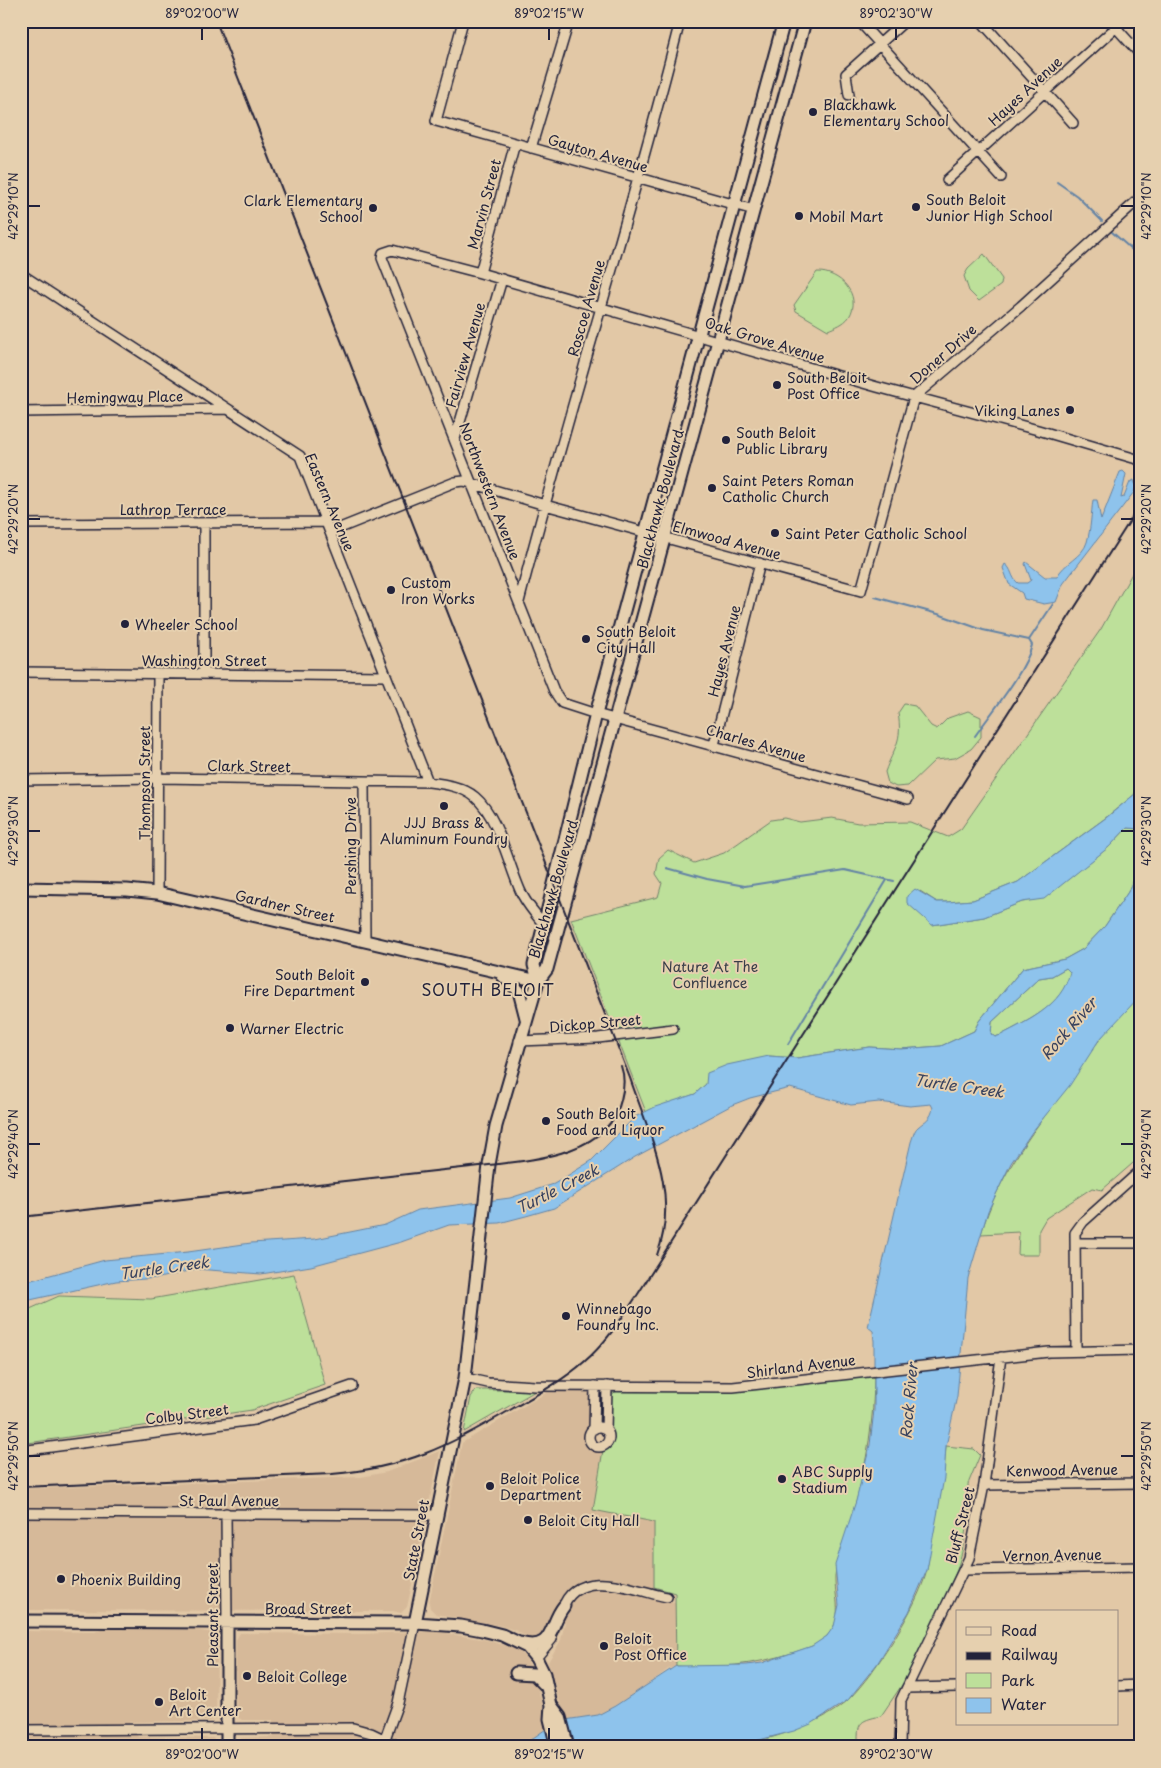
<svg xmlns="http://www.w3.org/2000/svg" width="1161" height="1768" font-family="'Playpen Sans',sans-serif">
<rect width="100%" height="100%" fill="#e2c8a6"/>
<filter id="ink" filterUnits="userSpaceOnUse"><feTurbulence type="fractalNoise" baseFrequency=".02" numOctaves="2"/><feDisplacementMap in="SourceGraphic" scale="10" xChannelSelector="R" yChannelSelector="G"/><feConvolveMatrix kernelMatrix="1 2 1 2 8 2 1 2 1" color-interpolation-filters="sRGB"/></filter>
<g filter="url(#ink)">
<path fill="#d6b999" d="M 551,1390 L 586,1391 L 590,1393 L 590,1423 L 585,1429 L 585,1441 L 589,1448 L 603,1450 L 604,1453 L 593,1510 L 654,1522 L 654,1587 L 652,1598 L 675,1603 L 676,1666 L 668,1669 L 637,1693 L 598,1715 L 565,1720 L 548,1662 L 561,1640 L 565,1622 L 552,1619 L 542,1639 L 531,1640 L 517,1631 L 502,1626 L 436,1614 L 430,1608 L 429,1603 L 462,1443 Z
M 440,1451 L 409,1598 L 407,1607 L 401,1613 L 393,1611 L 21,1610 L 21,1489 L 361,1477 L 387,1472 Z
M 101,1629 L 191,1629 L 213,1633 L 217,1642 L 216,1719 L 209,1721 L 129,1722 L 138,1737 L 212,1738 L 216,1740 L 218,1747 L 21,1747 L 21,1631 L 95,1632 Z
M 432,1631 L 487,1640 L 516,1649 L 525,1657 L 532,1669 L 549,1727 L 520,1747 L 236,1747 L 237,1740 L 242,1738 L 274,1737 L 273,1720 L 242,1720 L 236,1716 L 236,1640 L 240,1633 L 364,1634 Z"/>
<path fill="#bde09a" stroke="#70816a" d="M 984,254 L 1002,279 L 1001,285 L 979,301 L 969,291 L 964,276 L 968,269 Z
M 817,272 C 839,271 863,295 849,317 C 844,324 835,327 828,330 L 796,311 L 794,305 Z
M 1140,559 L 1140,738 L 1135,756 L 1138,780 L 1135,794 L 1104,819 L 1018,882 L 973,900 L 947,902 L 937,902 L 920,891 L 932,925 L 984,917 L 1022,902 L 1044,898 L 1109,847 L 1127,828 L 1140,829 L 1140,862 L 1128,892 L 1105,926 L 1083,949 L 1065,959 L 1023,968 L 979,1021 L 974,1031 L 941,1046 L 901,1049 L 869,1047 L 797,1058 L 769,1056 L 706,1084 L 695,1094 L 646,1112 L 571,919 L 658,897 L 662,883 L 656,874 L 659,858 L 668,850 L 694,863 L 724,853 L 771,820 L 784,818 L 800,822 L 832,818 L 858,823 L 910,822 L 948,837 L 961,829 L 1101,629 Z
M 904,704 L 915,706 L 931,726 L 937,729 L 948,718 L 968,711 L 981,717 L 981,737 L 971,749 L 955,758 L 935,760 L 908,786 L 896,787 L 888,783 L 885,772 C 894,747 903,742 898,713 Z
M 1066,968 L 1071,972 C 1062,1006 1029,1020 1001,1035 L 995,1037 L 991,1034 L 992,1022 L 1039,978 L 1052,976 Z
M 1140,996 L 1140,1157 L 1102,1190 L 1092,1188 L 1046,1218 L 1039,1230 L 1039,1255 L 1018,1255 L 1019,1232 L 981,1234 C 999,1173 1033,1132 1070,1082 C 1081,1068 1089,1052 1101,1038 C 1112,1023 1126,1009 1140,996 Z
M 294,1274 L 325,1385 L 252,1410 L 21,1444 L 21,1313 L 59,1296 L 151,1299 Z
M 874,1375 C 874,1420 867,1462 855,1506 C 850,1524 836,1559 835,1576 C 834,1598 845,1618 826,1637 C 817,1646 804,1649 792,1653 C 754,1665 716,1669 676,1666 L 675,1593 L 654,1587 L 654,1522 L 593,1510 L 603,1450 L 609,1446 L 613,1439 L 610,1427 L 610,1395 L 617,1391 L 741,1390 Z
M 476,1390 L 537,1390 L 464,1432 L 471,1397 Z
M 946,1446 L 974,1449 L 980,1455 L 968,1484 L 969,1511 L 962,1552 L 957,1570 L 912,1670 L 881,1716 C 857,1721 858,1723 858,1747 L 732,1747 C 766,1741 824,1724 849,1699 C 876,1672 918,1606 927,1570 C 929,1561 929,1552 931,1543 C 937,1511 944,1479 946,1446 Z"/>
<path fill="#8ec3ec" stroke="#6383a5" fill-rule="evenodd" d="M 1123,471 L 1126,474 L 1121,498 L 1124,497 L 1130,482 L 1134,480 L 1136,486 L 1134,492 L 1063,584 L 1056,602 L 1044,604 L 1024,599 L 1022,593 L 1009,584 L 1003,568 L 1005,564 C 1012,568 1011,578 1018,583 L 1027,583 L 1031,580 L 1025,564 L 1026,562 L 1045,577 L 1057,577 C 1063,563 1083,557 1087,542 C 1091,528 1091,514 1093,500 L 1097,500 L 1101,520 L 1120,472 Z
M 1140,738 L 1140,829 L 1127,828 L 1109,847 L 1044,899 L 1022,902 L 984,917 L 932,925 L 907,903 L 907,896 L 915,889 L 937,902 L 947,902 L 973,900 L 1018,882 L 1107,817 L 1135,794 L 1138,780 L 1135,756 Z
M 1140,862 L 1140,996 L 1099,1040 L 1070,1085 L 1032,1132 L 1011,1163 L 988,1211 L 968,1278 L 957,1396 L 946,1446 L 944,1478 L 927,1570 L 909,1612 L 877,1664 L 848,1700 L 811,1724 L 794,1731 L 732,1747 L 520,1747 L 549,1727 L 565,1720 L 598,1715 L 615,1706 L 676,1666 L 747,1665 L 762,1663 L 812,1646 L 827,1636 L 834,1626 L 839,1605 L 835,1565 L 856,1501 L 870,1445 L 874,1410 L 874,1341 L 873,1331 L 868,1327 L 911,1142 C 913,1137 914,1130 918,1127 C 926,1120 931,1119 933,1108 L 931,1104 L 910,1106 L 879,1102 L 851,1105 L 790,1088 L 750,1098 L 732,1105 L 635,1157 L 554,1208 L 526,1216 L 499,1223 L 449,1225 L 401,1242 L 311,1266 L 261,1274 L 196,1269 L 159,1278 L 116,1281 L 21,1302 L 21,1283 L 105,1260 L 188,1252 L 251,1243 L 315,1239 L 385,1225 L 418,1210 L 510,1198 L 554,1184 L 591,1161 L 635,1117 L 655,1107 L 695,1094 L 706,1084 L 707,1073 L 727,1065 L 769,1056 L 797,1058 L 869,1047 L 901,1049 L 941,1046 L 974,1031 L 979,1021 L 1023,968 L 1065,959 L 1083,949 L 1105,926 L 1128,892 ZM 1066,968 L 1070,972 C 1062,1006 1029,1020 1001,1035 L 995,1037 L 991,1034 L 992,1022 L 1039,978 L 1052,976 Z"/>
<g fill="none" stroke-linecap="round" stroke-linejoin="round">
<path stroke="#6383a5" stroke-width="2" d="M 1057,182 L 1077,196 L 1102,221
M 1112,232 L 1140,257
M 1136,483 L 1140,479
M 875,597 L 938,614 L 983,630 L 1029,640 L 1053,604
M 975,736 C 991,713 1026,671 1032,645 L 1029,640
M 667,868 L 707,879 L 745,886 L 845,870 L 894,881
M 788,1044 L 887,880"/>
<defs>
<path id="minor" d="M 463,21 L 436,121 L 754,210
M 859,21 L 1001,177
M 981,21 L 1073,123
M 1110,21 L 1140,54
M 849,95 L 846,74 L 905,21
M 531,148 L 569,21
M 947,180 L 1123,21
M 480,273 L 515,143
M 21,274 L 300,456 L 428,782
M 21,412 L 228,409
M 455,439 L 502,279
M 204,523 L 204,674
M 21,524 L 326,522
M 330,532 L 455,482 L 464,481 L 545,505 L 861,591 L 914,397 L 1021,306 L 1140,198
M 519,602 C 569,407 631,216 680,21
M 21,672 L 386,676
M 714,745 L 760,563
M 21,780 L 158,778 L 428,782 C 444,784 462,786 475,797 C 498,816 508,863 520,890 C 525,903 536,914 544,925
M 364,782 L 365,941
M 908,799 L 596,714 L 562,703 L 554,691 L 382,258 L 383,253 L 392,250 L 480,273 L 877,387 L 1038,430 L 1140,460
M 157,893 L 158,674
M 519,1041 L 598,1038 L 673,1029
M 1075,1243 L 1140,1243
M 1076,1350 L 1075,1233 L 1083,1222 L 1140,1171
M 465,1378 L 488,1383 L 535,1386 L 733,1387 L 1049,1352 L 1140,1350
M589 1437a10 10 0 1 1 20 0a10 10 0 1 1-20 0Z
M 594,1429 L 595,1386
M 606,1431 L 607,1386
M 21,1451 L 254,1420 L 352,1386
M 984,1485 L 1140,1483
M 21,1513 L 437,1515
M 226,1513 L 227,1622
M 964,1570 L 1140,1567
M 562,1610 C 576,1564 636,1591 667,1597
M 536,1658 L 552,1639
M 1117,1686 L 1140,1685
M 907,1688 L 957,1687
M 21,1730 L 353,1728 L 371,1733 L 400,1747
M 382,1747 L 398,1703 L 415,1623
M 900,1747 L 901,1700 L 969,1558 L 984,1485 L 1001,1357"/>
<path id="major" d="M 21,888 L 127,890 L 157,893 L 538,981
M 502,975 L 519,991 L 526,1018
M 538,981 L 534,965 L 596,714 L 784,21
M 21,1621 L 415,1623 L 461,1626 L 482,1630 L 502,1635 L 527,1647 L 536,1658 L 544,1674 L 551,1705 L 550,1719 L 557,1747
M 415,1623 L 465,1378 L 489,1165 L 496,1126 L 538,981 L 547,969 L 805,21
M 520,1643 C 554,1653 549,1624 564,1606
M 516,1673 L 534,1674 L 546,1686
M 551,1705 L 560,1717 L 568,1747
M 227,1747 L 227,1622"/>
</defs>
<use href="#minor" stroke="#22223b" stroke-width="12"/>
<use href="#major" stroke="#22223b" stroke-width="15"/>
<use href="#minor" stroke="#e6d0af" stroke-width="9"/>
<use href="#major" stroke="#e6d0af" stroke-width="11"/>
<path stroke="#22223b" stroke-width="2" d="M 216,21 L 630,1078 C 650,1137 680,1194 657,1255
M 21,1217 L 489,1165 C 534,1160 609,1154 621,1100 C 624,1089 625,1077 621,1066
M 21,1487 L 332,1474 C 405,1468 449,1446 510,1410 C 536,1395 561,1382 584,1362 C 606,1343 622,1318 638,1294 L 1140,505"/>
</g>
</g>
<path fill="none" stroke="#22223b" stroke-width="2" d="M 202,28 L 202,40M 549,28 L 549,40M 896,28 L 896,40M 28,206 L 40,206M 1121,206 L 1134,206M 28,519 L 40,519M 1121,519 L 1134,519M 28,831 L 40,831M 1121,831 L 1134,831M 28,1144 L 40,1144M 1121,1144 L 1134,1144M 28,1456 L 40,1456M 1121,1456 L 1134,1456M 202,1728 L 202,1740M 549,1728 L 549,1740M 896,1728 L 896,1740"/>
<g fill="#22223b" stroke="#e6d0af" stroke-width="2">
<circle cx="813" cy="112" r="5"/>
<circle cx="916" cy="207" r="5"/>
<circle cx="373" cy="208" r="5"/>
<circle cx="799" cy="216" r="5"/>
<circle cx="777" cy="385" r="5"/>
<circle cx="1070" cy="410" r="5"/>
<circle cx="726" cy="440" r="5"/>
<circle cx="712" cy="488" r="5"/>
<circle cx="775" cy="533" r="5"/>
<circle cx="391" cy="590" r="5"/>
<circle cx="125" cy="624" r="5"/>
<circle cx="586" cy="639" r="5"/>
<circle cx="444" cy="806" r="5"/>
<circle cx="365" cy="982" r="5"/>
<circle cx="230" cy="1028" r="5"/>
<circle cx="546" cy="1121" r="5"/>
<circle cx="566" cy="1316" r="5"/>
<circle cx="782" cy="1479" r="5"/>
<circle cx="490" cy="1486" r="5"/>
<circle cx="528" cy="1520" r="5"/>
<circle cx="61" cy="1579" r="5"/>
<circle cx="604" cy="1646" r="5"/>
<circle cx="247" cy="1676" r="5"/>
<circle cx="159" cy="1702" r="5"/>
</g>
<g text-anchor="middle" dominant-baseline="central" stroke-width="4" stroke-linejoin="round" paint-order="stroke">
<g font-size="14" fill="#22223b" stroke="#e6d0af">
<text transform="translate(1025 91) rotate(-43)">Hayes Avenue</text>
<text transform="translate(598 153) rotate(16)">Gayton Avenue</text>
<text transform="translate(484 204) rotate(-75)">Marvin Street</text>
<text transform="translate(586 308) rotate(-74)">Roscoe Avenue</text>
<text transform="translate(765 340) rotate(17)">Oak Grove Avenue</text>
<text transform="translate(943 354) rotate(-41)">Doner Drive</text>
<text transform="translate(465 355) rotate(-74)">Fairview Avenue</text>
<text transform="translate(125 397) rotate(-1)">Hemingway Place</text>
<text transform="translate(490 491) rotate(69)">Northwestern Avenue</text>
<text transform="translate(660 499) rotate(-75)">Blackhawk Boulevard</text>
<text transform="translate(330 502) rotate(67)">Eastern Avenue</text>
<text x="173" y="509">Lathrop Terrace</text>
<text transform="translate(727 540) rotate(15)">Elmwood Avenue</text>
<text transform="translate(724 651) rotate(-76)">Hayes Avenue</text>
<text x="204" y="660">Washington Street</text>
<text transform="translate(756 743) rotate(16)">Charles Avenue</text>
<text transform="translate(249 766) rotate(1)">Clark Street</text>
<text transform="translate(144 783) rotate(-90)">Thompson Street</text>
<text transform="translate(350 846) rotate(-90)">Pershing Drive</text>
<text transform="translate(553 889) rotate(-74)">Blackhawk Boulevard</text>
<text transform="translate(285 906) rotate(13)">Gardner Street</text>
<text transform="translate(595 1023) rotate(-5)">Dickop Street</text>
<text transform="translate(801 1366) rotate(-7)">Shirland Avenue</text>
<text transform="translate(187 1414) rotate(-7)">Colby Street</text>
<text transform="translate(1062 1470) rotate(-1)">Kenwood Avenue</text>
<text x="229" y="1500">St Paul Avenue</text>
<text transform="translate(960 1525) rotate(-76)">Bluff Street</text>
<text transform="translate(416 1540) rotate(-79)">State Street</text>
<text transform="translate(1052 1555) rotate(-1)">Vernon Avenue</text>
<text x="308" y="1608">Broad Street</text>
<text transform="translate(212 1615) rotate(-90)">Pleasant Street</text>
</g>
<g font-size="14" fill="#22223b" stroke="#e6d0af" text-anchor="start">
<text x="823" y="104">Blackhawk<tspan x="823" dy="16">Elementary School</tspan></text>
<text x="926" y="199">South Beloit<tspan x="926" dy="16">Junior High School</tspan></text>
<text x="363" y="200" text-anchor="end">Clark Elementary<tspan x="363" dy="16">School</tspan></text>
<text x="809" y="216">Mobil Mart</text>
<text x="787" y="377">South Beloit<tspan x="787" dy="16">Post Office</tspan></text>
<text x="1060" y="410" text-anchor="end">Viking Lanes</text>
<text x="736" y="432">South Beloit<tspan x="736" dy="16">Public Library</tspan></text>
<text x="722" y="480">Saint Peters Roman<tspan x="722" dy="16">Catholic Church</tspan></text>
<text x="785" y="533">Saint Peter Catholic School</text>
<text x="401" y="582">Custom<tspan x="401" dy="16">Iron Works</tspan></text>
<text x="135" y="624">Wheeler School</text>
<text x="596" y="631">South Beloit<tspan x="596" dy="16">City Hall</tspan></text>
<text x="444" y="822" text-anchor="middle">JJJ Brass &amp;<tspan x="444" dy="16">Aluminum Foundry</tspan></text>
<text x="355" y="974" text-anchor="end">South Beloit<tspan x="355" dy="16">Fire Department</tspan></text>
<text x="240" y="1028">Warner Electric</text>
<text x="556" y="1113">South Beloit<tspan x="556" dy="16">Food and Liquor</tspan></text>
<text x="576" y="1308">Winnebago<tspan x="576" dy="16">Foundry Inc.</tspan></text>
<text x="792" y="1471">ABC Supply<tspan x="792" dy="16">Stadium</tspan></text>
<text x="500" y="1478">Beloit Police<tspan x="500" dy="16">Department</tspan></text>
<text x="538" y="1520">Beloit City Hall</text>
<text x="71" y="1579">Phoenix Building</text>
<text x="614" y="1638">Beloit<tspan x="614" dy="16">Post Office</tspan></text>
<text x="257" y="1676">Beloit College</text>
<text x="169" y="1694">Beloit<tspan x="169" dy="16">Art Center</tspan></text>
</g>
<g font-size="14" fill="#393e49" stroke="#e6d0af">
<text x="710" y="966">Nature At The<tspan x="710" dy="16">Confluence</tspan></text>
</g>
<g font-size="15" font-style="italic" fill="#38425e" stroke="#e6d0af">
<text transform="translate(1068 1028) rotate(-49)">Rock River</text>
<text transform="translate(959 1085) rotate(8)">Turtle Creek</text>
<text transform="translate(557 1188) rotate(-27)">Turtle Creek</text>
<text transform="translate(164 1267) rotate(-8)">Turtle Creek</text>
<text transform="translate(908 1401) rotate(-85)">Rock River</text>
</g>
<g font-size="16" letter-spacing="1" fill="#22223b" stroke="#e6d0af">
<text x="488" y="989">SOUTH BELOIT</text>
</g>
</g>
<rect width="1161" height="1768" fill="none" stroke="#e6d0af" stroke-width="55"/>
<rect x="956" y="1610" width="162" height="115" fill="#e6d0af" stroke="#988a81"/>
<rect x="966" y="1627" width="25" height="8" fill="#e6d0af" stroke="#988a81"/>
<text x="1001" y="1636" font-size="15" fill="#22223b">Road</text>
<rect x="966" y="1652" width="25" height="8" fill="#22223b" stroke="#988a81"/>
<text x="1001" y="1660" font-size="15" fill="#22223b">Railway</text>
<rect x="966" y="1673" width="25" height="15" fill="#bde09a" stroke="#988a81"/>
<text x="1001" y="1686" font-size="15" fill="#22223b">Park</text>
<rect x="966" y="1698" width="25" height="15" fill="#8ec3ec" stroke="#988a81"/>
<text x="1001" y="1710" font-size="15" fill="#22223b">Water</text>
<rect x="28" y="28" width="1106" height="1712" fill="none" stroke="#22223b" stroke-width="2"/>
<g font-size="12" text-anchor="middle" fill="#22223b">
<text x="202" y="18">89°02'00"W</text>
<text x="549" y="18">89°02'15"W</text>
<text x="896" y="18">89°02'30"W</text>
<text transform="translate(1147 206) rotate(-90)" y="4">42°29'10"N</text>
<text transform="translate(14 206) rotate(-90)" y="4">42°29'10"N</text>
<text transform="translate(1147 519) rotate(-90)" y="4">42°29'20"N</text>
<text transform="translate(14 519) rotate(-90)" y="4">42°29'20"N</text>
<text transform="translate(14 831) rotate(-90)" y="4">42°29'30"N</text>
<text transform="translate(1147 831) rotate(-90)" y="4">42°29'30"N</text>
<text transform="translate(14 1144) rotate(-90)" y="4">42°29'40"N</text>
<text transform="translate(1147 1144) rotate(-90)" y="4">42°29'40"N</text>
<text transform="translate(1147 1456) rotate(-90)" y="4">42°29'50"N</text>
<text transform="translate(14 1456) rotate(-90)" y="4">42°29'50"N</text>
<text x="202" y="1759">89°02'00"W</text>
<text x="549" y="1759">89°02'15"W</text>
<text x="896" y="1759">89°02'30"W</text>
</g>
</svg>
